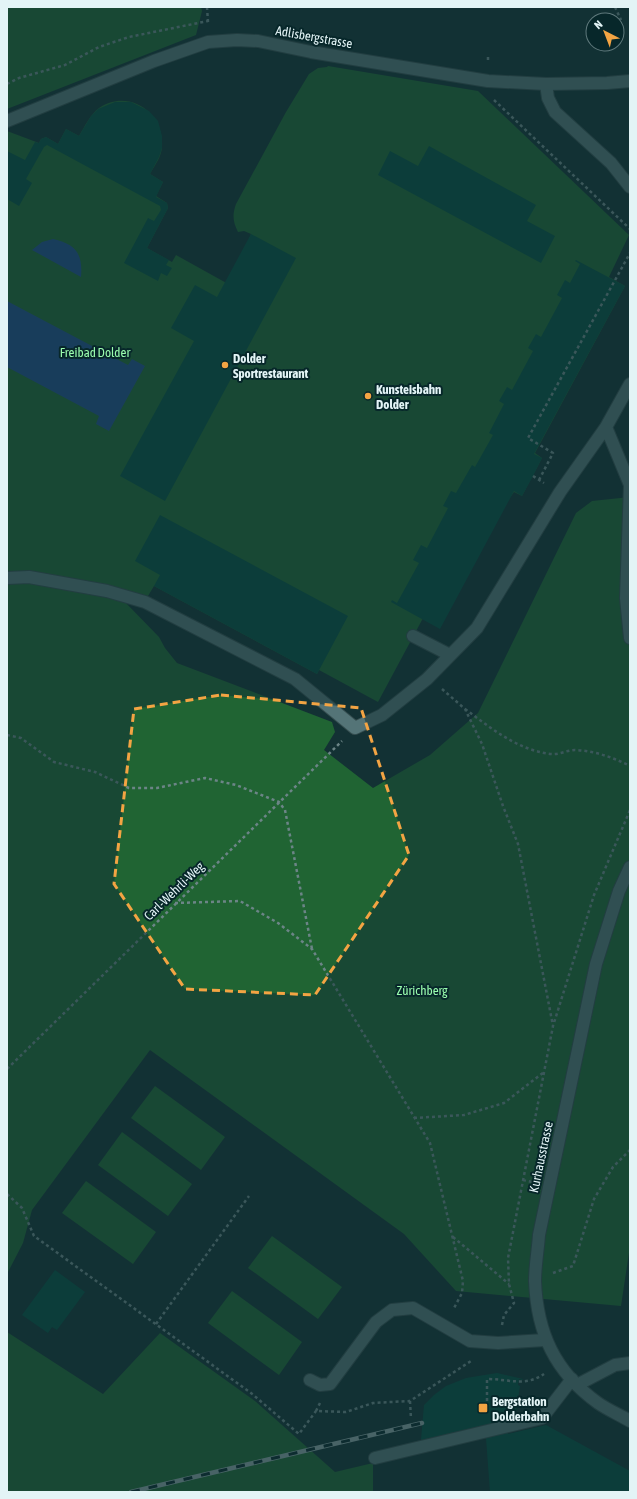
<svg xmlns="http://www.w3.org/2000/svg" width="637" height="1499" font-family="'Asap Condensed',sans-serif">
<rect width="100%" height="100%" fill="#133134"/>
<path fill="#206433" d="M 7,7 L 201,7 L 202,11 L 196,35 L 7,109 Z
M 328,66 L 478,91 L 629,235 L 609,277 L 625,286 L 535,453 L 542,458 L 522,496 L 514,492 L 422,620 L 378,702 L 319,670 L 317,674 L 154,586 L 148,596 C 106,584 50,571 7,572 L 7,131 L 39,143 L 41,139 L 46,137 L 58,144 L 66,129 L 79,136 C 85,126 90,115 99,108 C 128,88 164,112 162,146 C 162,156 155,165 150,174 L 163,182 L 156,196 L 167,203 L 168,208 L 147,248 L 172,262 L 176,255 L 230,285 L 251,234 L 244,231 L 238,232 C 233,222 232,215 236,204 L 286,112 L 309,74 L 318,68 L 327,67 Z
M 630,497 L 630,1246 L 621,1306 L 456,1291 L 404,1234 L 150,1050 L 32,1210 L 23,1243 L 7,1274 L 7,584 L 29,582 L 124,601 L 159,637 L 165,648 L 177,663 L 332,722 L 335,732 L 324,750 L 373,788 L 430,755 L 478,713 L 576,513 L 592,501 Z
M 155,1086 L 225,1137 L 201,1170 L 131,1118 Z
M 122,1132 L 192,1184 L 168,1216 L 98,1165 Z
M 86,1181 L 156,1232 L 133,1264 L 62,1213 Z
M 272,1236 L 342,1287 L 318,1319 L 248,1268 Z
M 232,1291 L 302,1342 L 279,1375 L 208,1323 Z
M 7,1332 L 103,1394 L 160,1333 L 255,1401 L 335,1472 L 373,1463 L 373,1492 L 7,1492 Z"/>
<path fill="#214d8a" d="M 53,239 C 76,244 83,254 81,277 L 32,250 L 42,242 Z
M 7,301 L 128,365 L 132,359 L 145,366 L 109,431 L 96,424 L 99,416 L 7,367 Z"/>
<path fill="#054d41" d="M 115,102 L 131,102 L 149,111 L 158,121 L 162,136 L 162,148 L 159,157 L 150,174 L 163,182 L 156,197 L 167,203 L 168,208 L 147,248 L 169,260 L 166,265 L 172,268 L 167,276 L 161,273 L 158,281 L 124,263 L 148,218 L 154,221 L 161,210 L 160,206 L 47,145 L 44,147 L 26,179 L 32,183 L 19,206 L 7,199 L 7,151 L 25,160 L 35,142 L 39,143 L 41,139 L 46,137 L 58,144 L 66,129 L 79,136 L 91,116 L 98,109 Z
M 429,146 L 536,205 L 527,221 L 555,236 L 541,263 L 378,175 L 390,151 L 418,166 Z
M 251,234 L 296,258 L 165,501 L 120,476 L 194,341 L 171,328 L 195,285 L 217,297 Z
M 576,260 L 625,286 L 534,454 L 542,458 L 533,476 L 522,496 L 514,491 L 440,629 L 391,602 L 392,600 L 397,603 L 419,563 L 413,560 L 421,545 L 427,548 L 448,508 L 443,506 L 451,491 L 456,493 L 472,465 L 475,467 L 493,435 L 489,433 L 504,404 L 499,401 L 507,387 L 512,390 L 533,351 L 528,348 L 536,334 L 541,337 L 562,298 L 557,295 L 565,280 L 570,283 L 580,264 L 575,261 Z
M 160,515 L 348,616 L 317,674 L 154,586 L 160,575 L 135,561 Z
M 55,1270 L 85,1292 L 57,1330 L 52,1327 L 48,1333 L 22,1315 Z
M 497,1373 L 523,1379 L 522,1380 L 519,1379 L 518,1385 L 520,1386 L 515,1418 L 511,1419 L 508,1434 L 546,1425 L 630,1471 L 630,1492 L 490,1492 L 486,1438 L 489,1424 L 421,1440 L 424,1405 L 434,1395 L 446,1386 L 466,1378 Z"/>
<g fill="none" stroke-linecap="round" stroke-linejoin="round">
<defs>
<path id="lane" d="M 546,84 L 548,98 L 555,112 L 611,163 L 630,187
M 606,427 L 630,485 L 626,598 L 630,638
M 7,578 L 29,577 L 107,591 L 145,602 L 295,679 L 355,728 L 382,715 L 427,679 L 477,628 L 560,492 L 606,427 L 630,384
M 413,636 L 450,655
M 310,1380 L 320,1385 L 330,1384 L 376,1322 L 392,1310 L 413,1308 L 470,1341 L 498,1343 L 545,1340
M 577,1385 L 615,1365 L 630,1363
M 375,1458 L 542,1418 L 572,1379"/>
<path id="street" d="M 7,121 L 154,61 L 208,42 L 237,40 L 258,41 L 311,52 L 488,81 L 546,84 L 607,83 L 630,81
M 630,867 L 619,891 L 596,964 L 539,1235 C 538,1250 535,1266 535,1281 C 537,1333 555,1372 598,1403 C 608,1410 620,1415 630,1421"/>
</defs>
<use href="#lane" stroke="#364e50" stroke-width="14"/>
<use href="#street" stroke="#364e50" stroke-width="14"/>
<path stroke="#6c8587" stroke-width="2.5" stroke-dasharray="3 3" stroke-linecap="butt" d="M 207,7 L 208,22
M 615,7 L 621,20
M 488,57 L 488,63
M 7,84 L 19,78 L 65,65 L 99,47 L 129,37 L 208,21
M 494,100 L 630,229
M 533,476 L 544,483
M 539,480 L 553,453 L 528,438 L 630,253
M 442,689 L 465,709 L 482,744 L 503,806 L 518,844 L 553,1026
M 465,709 C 491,728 517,750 551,754 C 559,755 567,750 575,750 C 595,751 612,757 630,766
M 7,735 L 21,738 L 54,762 L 95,772 L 129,788 L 157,788 L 205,778 L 236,785 L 279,802 L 285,810 L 312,949
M 175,903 L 240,901 L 278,923 L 312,949 L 430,1143 L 463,1281 L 462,1293 L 453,1310
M 7,1069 L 342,741
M 414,1118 L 464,1115 L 504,1103 L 544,1072
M 523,1180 L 532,1182
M 7,1194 L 22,1208 L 34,1236 L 251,1393 L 299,1434 L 316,1411
M 453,1237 L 509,1284
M 553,1273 L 573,1266 L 594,1199 L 613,1167 L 630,1150
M 156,1324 L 249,1196
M 502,1325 L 504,1315 L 514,1303 L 509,1284 L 508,1258 L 553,1026 L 594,895 L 630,810
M 410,1401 L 411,1419
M 487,1401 L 487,1379 C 509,1379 525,1387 544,1374
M 320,1403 L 316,1411 L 346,1412 L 373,1403 L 410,1401 L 471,1361"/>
<use href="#lane" stroke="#547477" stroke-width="12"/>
<use href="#street" stroke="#547477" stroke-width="12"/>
<defs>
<path id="rail" d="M 131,1492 L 422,1423"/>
</defs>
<use href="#rail" stroke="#8aa1a3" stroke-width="4.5"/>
<use href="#rail" stroke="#07272a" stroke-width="3" stroke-dasharray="9" stroke-linecap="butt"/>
</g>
<path d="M0 0H637V1499H0ZM 221,695 L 361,708 L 409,855 L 315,995 L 185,989 L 114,884 L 134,709 Z" fill="#133134" fill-opacity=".55" fill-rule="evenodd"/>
<path fill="none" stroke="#f3a443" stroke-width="3" stroke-dasharray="8 5" stroke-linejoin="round" d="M 221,695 L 361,708 L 409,855 L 315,995 L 185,989 L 114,884 L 134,709 Z"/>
<g fill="#f3a443" stroke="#07272a" stroke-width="1.5">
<circle cx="225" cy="365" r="4"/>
<circle cx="368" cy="396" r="4"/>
<rect x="478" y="1403" width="10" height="10" rx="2"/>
</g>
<g text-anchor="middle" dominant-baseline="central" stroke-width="4" stroke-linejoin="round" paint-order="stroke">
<g font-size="13" fill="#e3f4f6" stroke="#07272a">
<text transform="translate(314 37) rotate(10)">Adlisbergstrasse</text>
<text transform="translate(174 891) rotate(-44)">Carl-Wehrli-Weg</text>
<text transform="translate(541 1157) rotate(-78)">Kurhausstrasse</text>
</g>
<g font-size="13" fill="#9afdae" stroke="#07272a">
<text x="95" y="352">Freibad Dolder</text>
<text x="422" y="990">Zürichberg</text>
</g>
<g font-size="13" font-weight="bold" fill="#e3f4f6" stroke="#07272a" text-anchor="start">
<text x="233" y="358">Dolder<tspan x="233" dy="15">Sportrestaurant</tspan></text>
<text x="376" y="389">Kunsteisbahn<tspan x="376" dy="15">Dolder</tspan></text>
<text x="492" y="1401">Bergstation<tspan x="492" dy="15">Dolderbahn</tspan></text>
</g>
</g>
<rect width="637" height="1499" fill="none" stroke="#e3f4f6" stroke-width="16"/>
<g transform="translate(605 32) rotate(318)"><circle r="19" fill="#07272a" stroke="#5f797c"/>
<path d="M0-3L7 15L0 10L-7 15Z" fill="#f3a443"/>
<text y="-6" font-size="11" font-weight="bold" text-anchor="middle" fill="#e3f4f6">N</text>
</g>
</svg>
